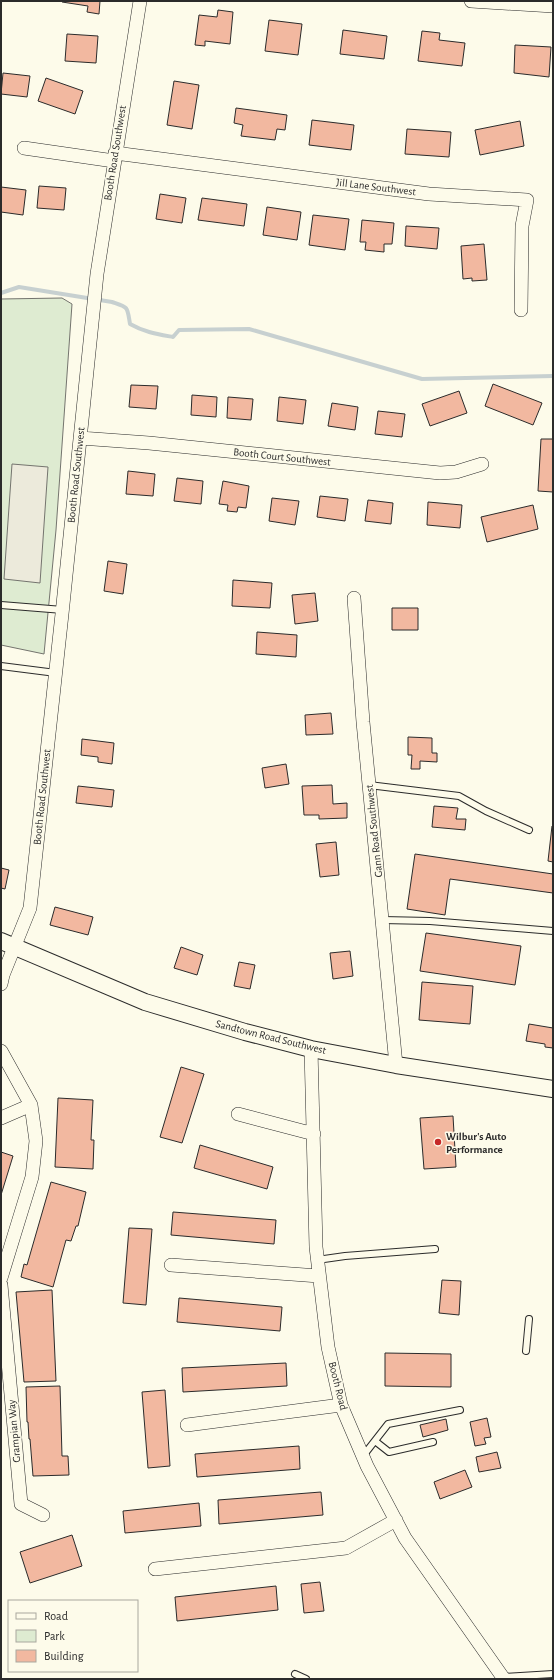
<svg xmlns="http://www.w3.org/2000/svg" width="554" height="1680" font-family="'Alegreya Sans',sans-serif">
<rect width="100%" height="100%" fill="#fdfbea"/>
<path fill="#deebd1" stroke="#74746e" d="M 62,298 L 72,304 L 56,530 L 44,654 L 1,645 L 1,299 Z"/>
<path fill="#eceadb" stroke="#74746e" d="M 12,464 L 48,467 L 40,583 L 4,579 Z"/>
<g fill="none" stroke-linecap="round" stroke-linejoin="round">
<path stroke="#c7d0d0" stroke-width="4" d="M 1,293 L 19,287 L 112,302 C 129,308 127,306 130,324 C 144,332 157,334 173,337 L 179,330 L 249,329 L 422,379 L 553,376"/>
</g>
<path fill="#f2b8a0" stroke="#2b2b2b" d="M 62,1 L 100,1 L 99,14 L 87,12 L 88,6 L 62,2 Z
M 218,10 L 233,12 L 230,44 L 205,41 L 205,46 L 195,45 L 199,15 L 217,17 Z
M 269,20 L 302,24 L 298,55 L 265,51 Z
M 343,30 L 387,36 L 384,59 L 340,54 Z
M 422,31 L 440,33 L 439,40 L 465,43 L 462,66 L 418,61 Z
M 67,34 L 98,36 L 96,63 L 65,61 Z
M 515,45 L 551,47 L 549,77 L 514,73 Z
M 3,73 L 30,76 L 27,97 L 1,94 Z
M 46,78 L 83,91 L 75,114 L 38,101 Z
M 174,81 L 199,85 L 192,129 L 167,125 Z
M 236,108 L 287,115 L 285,130 L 277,129 L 275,140 L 241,136 L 243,125 L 234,123 Z
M 312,120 L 354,125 L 351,150 L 309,145 Z
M 520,121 L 524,146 L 480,155 L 475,130 Z
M 407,129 L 451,132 L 449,157 L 405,154 Z
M 39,186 L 66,188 L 64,210 L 37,208 Z
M 1,187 L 26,190 L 23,215 L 1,212 Z
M 160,194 L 186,198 L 182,223 L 156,219 Z
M 202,198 L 247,204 L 244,226 L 198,220 Z
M 267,207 L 301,212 L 297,240 L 263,235 Z
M 313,215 L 349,219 L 345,250 L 309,245 Z
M 362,220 L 394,223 L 392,244 L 384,244 L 384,252 L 365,250 L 366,242 L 360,242 Z
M 406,226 L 439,228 L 437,249 L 405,246 Z
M 484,244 L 487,280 L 472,281 L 472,278 L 463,279 L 461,246 Z
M 493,384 L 542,403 L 533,425 L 485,406 Z
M 131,385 L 158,386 L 156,409 L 129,407 Z
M 459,391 L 467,413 L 430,426 L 422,404 Z
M 192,395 L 217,397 L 216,417 L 191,415 Z
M 228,397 L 253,399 L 251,420 L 227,418 Z
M 279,397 L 306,400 L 303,424 L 277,421 Z
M 332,403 L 358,407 L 355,430 L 328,426 Z
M 378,411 L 405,414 L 402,437 L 375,434 Z
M 541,439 L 553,439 L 553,492 L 538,491 Z
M 128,471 L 155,474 L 153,496 L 126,494 Z
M 177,478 L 203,481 L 201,504 L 174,501 Z
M 223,481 L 249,486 L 246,508 L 238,507 L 237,512 L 227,511 L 228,505 L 219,504 Z
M 320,496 L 348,499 L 345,521 L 317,517 Z
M 272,498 L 299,501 L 295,525 L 269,521 Z
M 368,500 L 393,503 L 391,524 L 365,521 Z
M 428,502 L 462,505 L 460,528 L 427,525 Z
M 533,505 L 538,529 L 487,542 L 481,517 Z
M 108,561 L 127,564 L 123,594 L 104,591 Z
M 233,580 L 272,583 L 270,608 L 232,606 Z
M 315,593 L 318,621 L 295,624 L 292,595 Z
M 392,608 L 418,608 L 418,630 L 392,630 Z
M 257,632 L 297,635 L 296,657 L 256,654 Z
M 331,713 L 333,734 L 306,735 L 305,715 Z
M 408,737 L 432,738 L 432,753 L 437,753 L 437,762 L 420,761 L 420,769 L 411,769 L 412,755 L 408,755 Z
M 82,739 L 114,743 L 112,764 L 98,762 L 98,757 L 81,755 Z
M 286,764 L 289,784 L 265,788 L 262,768 Z
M 332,785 L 333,804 L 347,803 L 347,818 L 319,819 L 319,815 L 304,815 L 302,786 Z
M 78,786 L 114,790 L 112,807 L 76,803 Z
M 434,806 L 458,808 L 456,819 L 466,819 L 465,830 L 432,827 Z
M 552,826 L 553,826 L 553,862 L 548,861 Z
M 336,842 L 339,875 L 320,877 L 316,844 Z
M 415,854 L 553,874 L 553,893 L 450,879 L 445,915 L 407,909 Z
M 1,868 L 9,870 L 5,889 L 1,888 Z
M 55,907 L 93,917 L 88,935 L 50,925 Z
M 426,933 L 521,946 L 515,985 L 420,971 Z
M 181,947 L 203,955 L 197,975 L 174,968 Z
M 350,951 L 353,976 L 333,979 L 330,953 Z
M 239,962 L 255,965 L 250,989 L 234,986 Z
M 422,982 L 473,986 L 470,1024 L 419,1020 Z
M 529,1024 L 553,1028 L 553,1048 L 545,1047 L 545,1044 L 526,1041 Z
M 181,1067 L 204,1074 L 182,1143 L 160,1137 Z
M 58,1098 L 93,1100 L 91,1140 L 94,1140 L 93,1169 L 55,1167 Z
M 453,1116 L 456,1167 L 424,1169 L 420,1118 Z
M 200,1145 L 273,1167 L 267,1189 L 194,1168 Z
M 1,1152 L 13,1156 L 1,1195 Z
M 51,1182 L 86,1192 L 78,1226 L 76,1226 L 71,1241 L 66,1240 L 53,1287 L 21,1277 L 24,1264 L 27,1265 Z
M 173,1212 L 276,1220 L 274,1244 L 171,1235 Z
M 129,1228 L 152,1229 L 146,1305 L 123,1303 Z
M 442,1280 L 461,1281 L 459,1315 L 439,1313 Z
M 52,1290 L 56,1381 L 24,1382 L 16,1292 Z
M 179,1298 L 282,1307 L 280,1331 L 177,1322 Z
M 385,1353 L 451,1354 L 451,1387 L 385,1386 Z
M 286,1363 L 287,1386 L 183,1392 L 182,1368 Z
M 60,1386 L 62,1456 L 68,1456 L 69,1475 L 33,1476 L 30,1439 L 29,1439 L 28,1422 L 27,1422 L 26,1387 Z
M 165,1390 L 170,1466 L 148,1468 L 142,1392 Z
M 487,1418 L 491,1437 L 484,1438 L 486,1444 L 475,1446 L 470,1422 Z
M 446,1419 L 448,1430 L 423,1437 L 420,1425 Z
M 299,1446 L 300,1469 L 197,1477 L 195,1454 Z
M 497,1452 L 501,1468 L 479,1472 L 476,1457 Z
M 465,1470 L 472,1487 L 440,1499 L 434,1482 Z
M 321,1492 L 323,1515 L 219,1524 L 218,1500 Z
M 199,1503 L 201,1526 L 125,1533 L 123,1511 Z
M 72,1535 L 82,1566 L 30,1583 L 20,1552 Z
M 320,1582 L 324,1611 L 304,1613 L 301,1584 Z
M 276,1586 L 278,1610 L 177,1621 L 175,1597 Z"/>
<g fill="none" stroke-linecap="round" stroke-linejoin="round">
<defs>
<path id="service" d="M 1,605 L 63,610
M 1,666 L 56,673
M 369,785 L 459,796 L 486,811 L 529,830
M 382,920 L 430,921 L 553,931
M 317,1260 L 345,1256 L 435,1249
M 526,1351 L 529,1319
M 375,1441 L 389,1452 L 433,1442
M 363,1456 L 388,1424 L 460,1410
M 295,1674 L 306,1679
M 503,1677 L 553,1674"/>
<path id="minor" d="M 471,1 L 553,6
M 24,148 L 114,161
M 115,153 L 429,194 L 527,200 L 522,226 L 521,310
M 80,438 L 149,443 L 440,473 L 456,472 L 482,464
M 354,598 L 363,722 L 396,1065
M 1,984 L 3,975 L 30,908 L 62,614 L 97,274 L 140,1
M 311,1049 L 316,1247 L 328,1347 L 341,1405 L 367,1466 L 405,1538 L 504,1679
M 1,1051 L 31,1105 L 36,1141 L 32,1177 L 1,1278
M 238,1114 L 314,1134
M 1,1118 L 31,1105
M 171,1265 L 319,1276
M 1,1285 L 21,1504 L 43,1515
M 187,1425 L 341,1405
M 155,1569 L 346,1548 L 396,1520"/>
<path id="tertiary" d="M 1,941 L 145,1002 L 245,1032 L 311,1049 L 396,1065 L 553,1089"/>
</defs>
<use href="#service" stroke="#2b2b2b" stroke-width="8"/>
<use href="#minor" stroke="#2b2b2b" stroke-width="14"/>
<use href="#tertiary" stroke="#2b2b2b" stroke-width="18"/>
<use href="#service" stroke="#fdfbea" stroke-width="6"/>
<use href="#minor" stroke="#fdfbea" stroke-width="13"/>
<use href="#tertiary" stroke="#fdfbea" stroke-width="16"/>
</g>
<circle fill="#c62828" stroke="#fdfbea" stroke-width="1.5" cx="438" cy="1142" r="4"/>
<g text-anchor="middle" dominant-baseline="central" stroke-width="3" stroke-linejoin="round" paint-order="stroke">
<g font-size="11" fill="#2b2b2b" stroke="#fdfbea">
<text transform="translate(115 153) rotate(-81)">Booth Road Southwest</text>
<text transform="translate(376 187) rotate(7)">Jill Lane Southwest</text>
<text transform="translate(282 457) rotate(6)">Booth Court Southwest</text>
<text transform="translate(76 475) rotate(-84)">Booth Road Southwest</text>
<text transform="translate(42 797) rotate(-84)">Booth Road Southwest</text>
<text transform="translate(374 831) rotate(-96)">Gann Road Southwest</text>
<text transform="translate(271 1037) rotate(14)">Sandtown Road Southwest</text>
<text transform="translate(338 1386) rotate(76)">Booth Road</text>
<text transform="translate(14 1431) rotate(-95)">Grampian Way</text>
</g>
<g font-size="11" font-weight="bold" fill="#2b2b2b" stroke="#fdfbea" text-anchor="start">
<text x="446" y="1136">Wilbur's Auto<tspan x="446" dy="13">Performance</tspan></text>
</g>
</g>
<rect width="554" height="1680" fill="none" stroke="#2b2b2b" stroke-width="4"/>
<rect x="8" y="1600" width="130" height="72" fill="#fdfbea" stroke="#a9a89e"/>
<rect x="16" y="1613" width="20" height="6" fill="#fdfbea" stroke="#a9a89e"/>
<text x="44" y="1620" font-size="12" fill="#2b2b2b">Road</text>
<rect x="16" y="1630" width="20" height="12" fill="#deebd1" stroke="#a9a89e"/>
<text x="44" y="1640" font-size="12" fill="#2b2b2b">Park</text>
<rect x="16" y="1650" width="20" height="12" fill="#f2b8a0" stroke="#a9a89e"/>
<text x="44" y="1660" font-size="12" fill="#2b2b2b">Building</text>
</svg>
